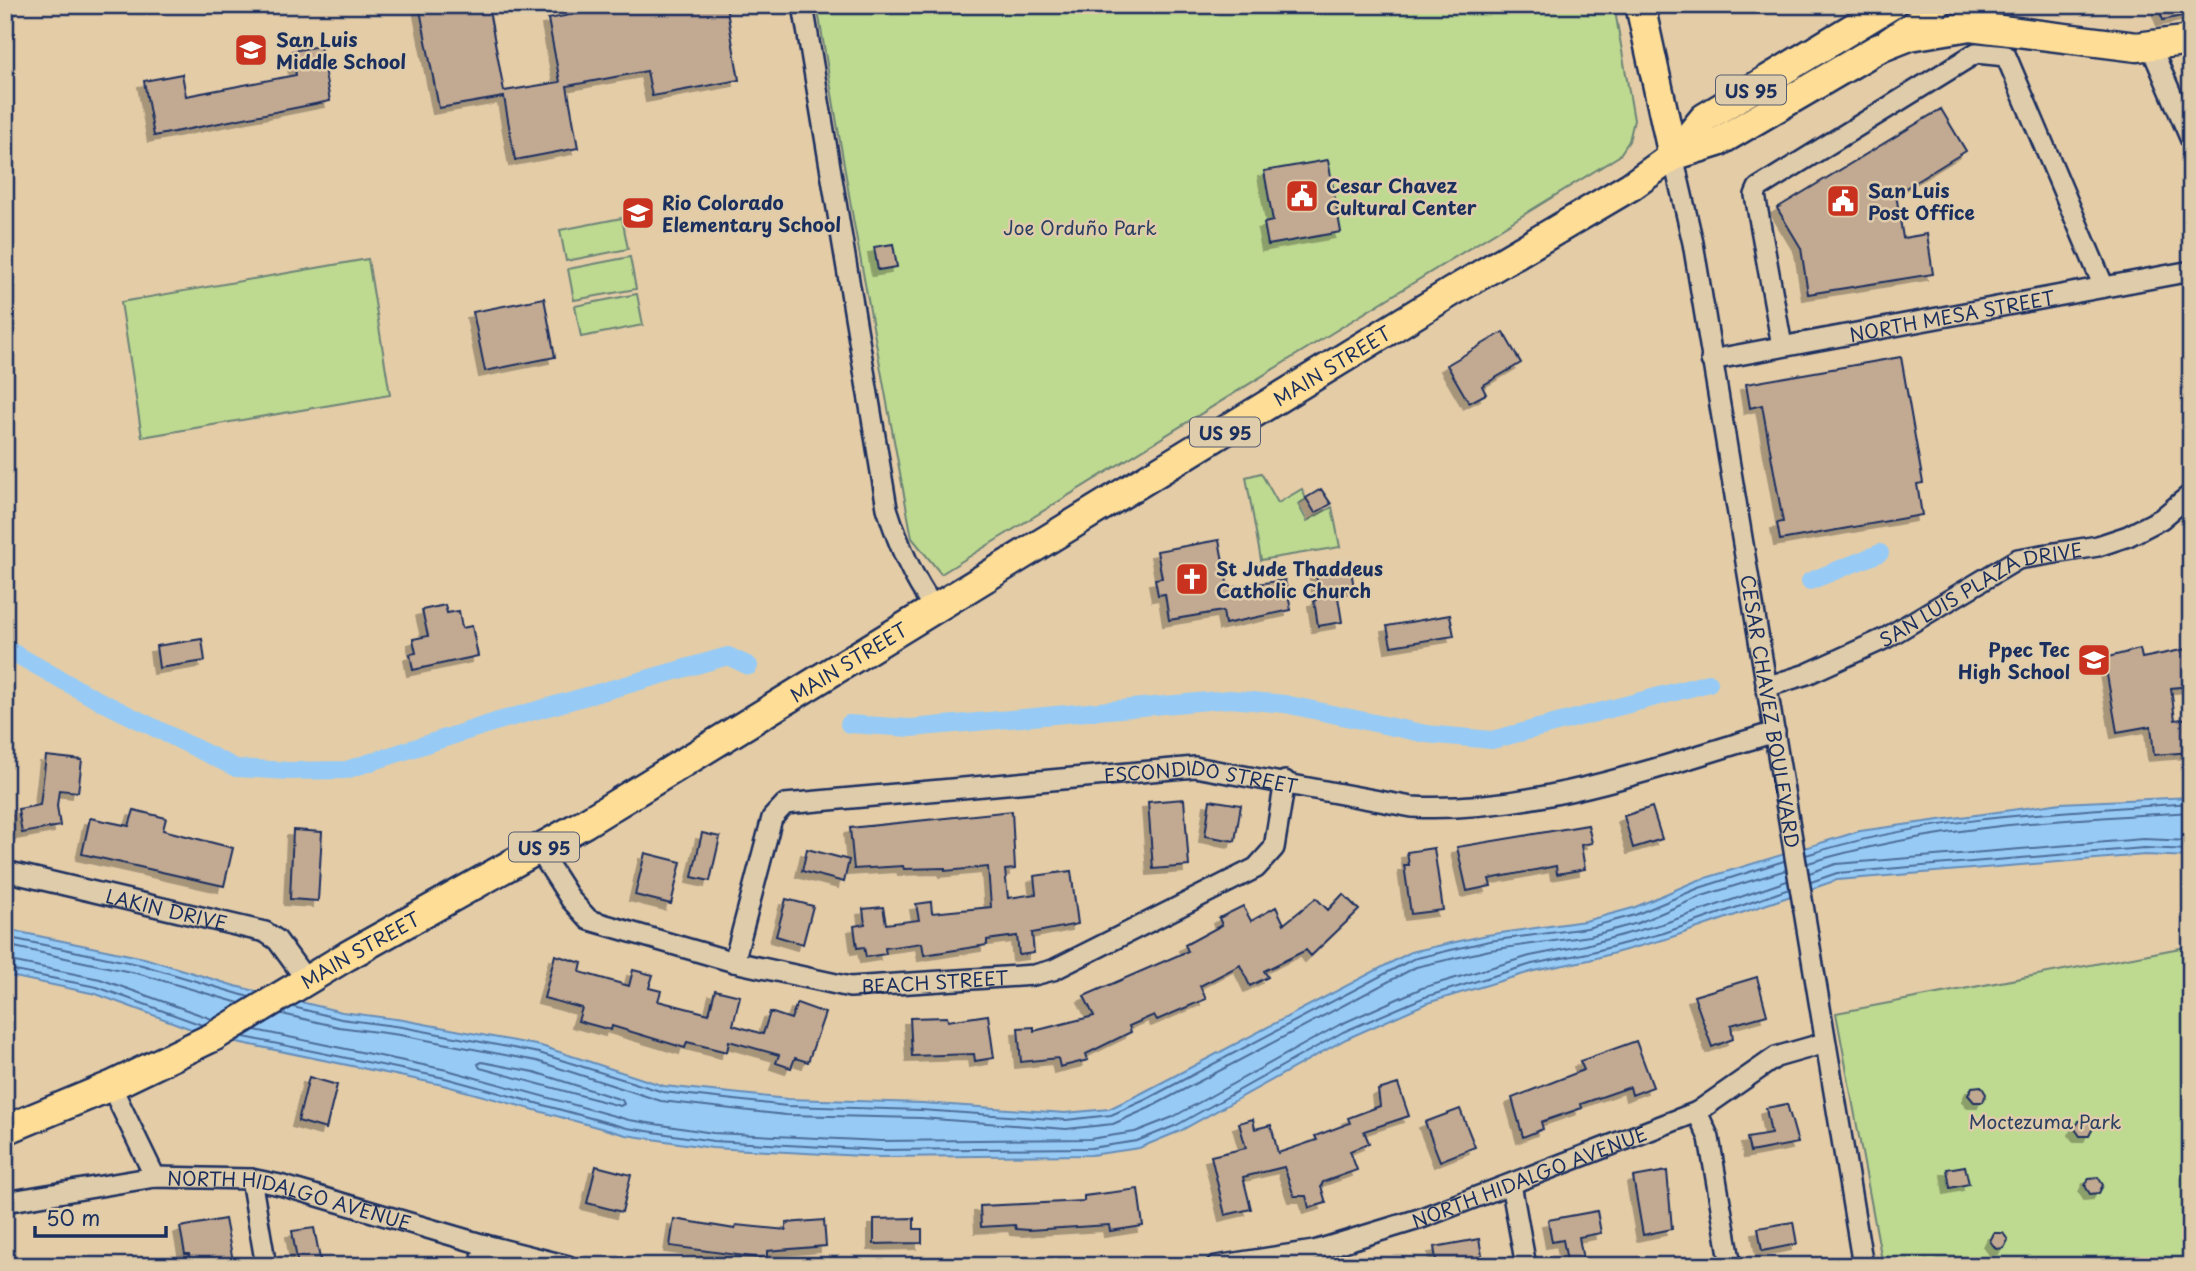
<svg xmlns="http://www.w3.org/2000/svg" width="2196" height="1271" font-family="'Playpen Sans',sans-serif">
<defs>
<filter id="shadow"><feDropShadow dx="-6" dy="6" stdDeviation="0" flood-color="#0004"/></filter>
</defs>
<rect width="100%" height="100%" fill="#e4cca7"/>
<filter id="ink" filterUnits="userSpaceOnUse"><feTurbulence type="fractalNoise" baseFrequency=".0143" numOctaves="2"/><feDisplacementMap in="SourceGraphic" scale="14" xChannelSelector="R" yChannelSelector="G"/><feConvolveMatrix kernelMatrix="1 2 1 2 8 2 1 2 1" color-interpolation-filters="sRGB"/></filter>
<g filter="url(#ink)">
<path fill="#bed990" stroke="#6c8477" stroke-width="2" d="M 817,5 L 1614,5 L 1634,120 L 1629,141 L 1619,156 L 941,574 L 912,538 L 854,224 Z
M 622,218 L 628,249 L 566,261 L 560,230 Z
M 630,257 L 636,289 L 574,300 L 568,269 Z
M 368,259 L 390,395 L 142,437 L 121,302 Z
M 637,294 L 643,325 L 581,337 L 575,306 Z
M 1261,473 L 1278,503 L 1302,489 L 1306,499 L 1298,504 L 1307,521 L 1332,507 L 1340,547 L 1261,560 L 1246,477 Z
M 2191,946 L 2191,1266 L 1883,1266 L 1836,1013 Z"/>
<path fill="#97cbf5" stroke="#658db9" stroke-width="2" d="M 2191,797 L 2191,857 L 2145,855 L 1837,880 L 1666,939 L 1589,960 L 1534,971 L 1427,1003 L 1346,1039 L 1180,1131 L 1139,1148 L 1091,1155 L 881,1157 L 712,1148 L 626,1135 L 443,1085 L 213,1037 L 96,994 L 5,975 L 5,929 L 144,958 L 235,986 L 342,1012 L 403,1020 L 541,1046 L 664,1086 L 788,1099 L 922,1103 L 1065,1113 L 1109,1109 L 1142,1093 L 1411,952 L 1487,935 L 1585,921 L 1633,908 L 1696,881 L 1860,831 L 2061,803 Z"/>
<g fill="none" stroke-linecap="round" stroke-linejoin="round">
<path stroke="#4d6d9a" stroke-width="2" d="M 1806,855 C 1930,816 2062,812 2191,803
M 1808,863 C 1931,826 2063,819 2191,812
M 1809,873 L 1836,864 L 2143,839 L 2191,841
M 1811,882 L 1837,873 L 2144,848 L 2191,850
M 5,937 L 142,965 L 249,997
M 5,945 L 140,974 L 239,1003
M 5,960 L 100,979 L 212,1019
M 5,969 L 97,987 L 202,1025
M 293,1007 L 341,1019 L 402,1027 L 539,1053 L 663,1092 L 787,1106 L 921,1110 L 1066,1120 L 1111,1115 L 1145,1100 L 1413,959 L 1489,941 L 1587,928 L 1635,915 L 1699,888 L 1784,861
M 282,1014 L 339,1027 L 400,1035 L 537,1061 L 661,1101 L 786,1115 L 921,1118 L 1066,1129 L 1113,1124 L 1149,1108 L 1416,967 L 1490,950 L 1590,936 L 1638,923 L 1702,896 L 1786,870
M 255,1030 L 447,1070 L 629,1120 L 713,1133 L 881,1141 L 1090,1139 L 1135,1132 L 1173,1117 L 1339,1025 L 1422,988 L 1530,956 L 1586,945 L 1662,924 L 1787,881
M 244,1037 L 445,1078 L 627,1128 L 713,1141 L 881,1150 L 1091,1148 L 1137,1141 L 1177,1125 L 1343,1032 L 1425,997 L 1532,964 L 1588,953 L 1664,933 L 1789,889
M 482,1062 L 534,1072 L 622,1100 L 624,1104 L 620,1106 L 480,1068 L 478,1064 Z"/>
<path stroke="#97cbf5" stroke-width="18" d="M 1810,581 L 1880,553
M 5,648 L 92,697 L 236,768 L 289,771 L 346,770 L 495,722 L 728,656 L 749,666
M 849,724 L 911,728 L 1230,699 L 1285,704 L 1426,734 L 1492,740 L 1709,683"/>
</g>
<path fill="#c2a992" stroke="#1b2f5e" stroke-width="2" filter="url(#shadow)" d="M 419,5 L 488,5 L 504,91 L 560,82 L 548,19 L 620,6 L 621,11 L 655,5 L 726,5 L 739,80 L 652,96 L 647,71 L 567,86 L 578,148 L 515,160 L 504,97 L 439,108 Z
M 2157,5 L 2191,5 L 2191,14 L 2163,20 Z
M 320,46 L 330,101 L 154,136 L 144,81 L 182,74 L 186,96 L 296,75 L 292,51 Z
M 1941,109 L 1966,151 L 1896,194 L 1903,238 L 1927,234 L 1933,274 L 1808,294 L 1801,248 L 1777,208 Z
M 1328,160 L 1341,232 L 1268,245 L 1264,223 L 1273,221 L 1264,171 Z
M 893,244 L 897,267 L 878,270 L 874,247 Z
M 544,298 L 555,357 L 485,371 L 473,312 Z
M 1503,332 L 1521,363 L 1482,386 L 1486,394 L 1469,403 L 1447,365 Z
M 1901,357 L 1923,483 L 1917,484 L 1922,515 L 1780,540 L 1777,523 L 1783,522 L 1762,405 L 1750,408 L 1746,384 Z
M 1321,489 L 1331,504 L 1315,513 L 1306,498 Z
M 1219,540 L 1228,588 L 1285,580 L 1291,610 L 1225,624 L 1223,611 L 1169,620 L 1165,594 L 1158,595 L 1155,579 L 1162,578 L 1157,551 Z
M 1350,564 L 1354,588 L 1337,591 L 1342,622 L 1318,626 L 1314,600 L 1320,599 L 1315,568 Z
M 445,605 L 447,613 L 459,611 L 462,628 L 472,626 L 478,656 L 413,670 L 410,654 L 416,653 L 413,639 L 428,636 L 422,610 Z
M 1450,615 L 1454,636 L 1391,646 L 1387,626 Z
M 202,639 L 205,661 L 159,668 L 156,646 Z
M 2191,648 L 2191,686 L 2171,688 L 2175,720 L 2191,718 L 2191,752 L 2154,755 L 2151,726 L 2117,732 L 2104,658 L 2140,649 L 2142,658 Z
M 46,756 L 82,760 L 78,792 L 59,790 L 57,806 L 60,826 L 22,833 L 18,809 L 40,805 Z
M 1184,799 L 1189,866 L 1153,869 L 1148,802 Z
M 1210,800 L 1241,805 L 1235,841 L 1205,836 Z
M 1652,807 L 1662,839 L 1633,848 L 1624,816 Z
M 134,810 L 166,818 L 163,830 L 233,848 L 224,886 L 82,854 L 90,818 L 129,826 Z
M 1012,811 L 1015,869 L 1005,870 L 1008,898 L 1036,894 L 1034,876 L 1071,871 L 1078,924 L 1032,933 L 1034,953 L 1019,955 L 1017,936 L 987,940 L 987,945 L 924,955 L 922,943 L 885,948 L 886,954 L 866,957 L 864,947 L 857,948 L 854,926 L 865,924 L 863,909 L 883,907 L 886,924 L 919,920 L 916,904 L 931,902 L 932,913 L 991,907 L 988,867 L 945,871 L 945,868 L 904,869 L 903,866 L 854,869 L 850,828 Z
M 1588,825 L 1592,843 L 1581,845 L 1585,869 L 1557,874 L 1556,866 L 1489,879 L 1491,886 L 1467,891 L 1457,847 Z
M 293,830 L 322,832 L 318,901 L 290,899 Z
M 702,833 L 720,837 L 710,881 L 692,877 Z
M 1434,848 L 1443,910 L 1411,914 L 1404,865 L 1409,865 L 1407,852 Z
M 807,849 L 849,860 L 844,882 L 802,871 Z
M 645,853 L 681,862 L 671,904 L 635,895 Z
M 1343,894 L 1359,910 L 1311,956 L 1306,950 L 1264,971 L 1268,977 L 1250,986 L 1240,965 L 1200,986 L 1206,999 L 1157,1020 L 1154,1015 L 1129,1026 L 1131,1032 L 1086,1054 L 1088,1060 L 1060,1067 L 1058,1058 L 1021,1062 L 1018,1028 L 1034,1027 L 1034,1031 L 1094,1016 L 1084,996 L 1188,951 L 1185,945 L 1222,925 L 1219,918 L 1243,906 L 1251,921 L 1276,907 L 1284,924 L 1316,898 L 1328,910 Z
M 786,899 L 813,906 L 803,944 L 776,936 Z
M 555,955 L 582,963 L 580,972 L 629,986 L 633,970 L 653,975 L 649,988 L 661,991 L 658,1001 L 709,1014 L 715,990 L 740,996 L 733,1025 L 763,1034 L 770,1012 L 791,1019 L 797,1003 L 825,1013 L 808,1062 L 795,1058 L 791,1068 L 776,1063 L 779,1055 L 729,1041 L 727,1052 L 687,1042 L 685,1048 L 612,1026 L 611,1030 L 578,1021 L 582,1008 L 544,998 Z
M 1757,977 L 1767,1015 L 1731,1025 L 1733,1039 L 1712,1047 L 1694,996 Z
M 988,1015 L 994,1058 L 975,1061 L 974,1054 L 912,1056 L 910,1018 L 947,1017 L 948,1021 Z
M 1636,1041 L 1653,1087 L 1632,1095 L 1630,1087 L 1581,1104 L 1582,1108 L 1541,1122 L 1543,1129 L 1523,1137 L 1512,1098 L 1584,1070 L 1580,1061 Z
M 309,1077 L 337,1085 L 326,1129 L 298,1121 Z
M 1398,1084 L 1409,1116 L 1364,1131 L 1369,1143 L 1350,1151 L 1357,1170 L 1323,1182 L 1321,1186 L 1326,1203 L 1309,1208 L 1306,1196 L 1294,1196 L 1284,1167 L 1243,1177 L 1251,1209 L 1225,1215 L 1211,1156 L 1246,1148 L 1239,1123 L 1253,1119 L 1255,1129 L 1271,1125 L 1278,1153 L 1317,1140 L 1315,1136 L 1350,1123 L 1348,1118 L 1380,1106 L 1378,1090 Z
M 1981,1086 L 1986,1094 L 1983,1102 L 1974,1102 L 1968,1095 L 1972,1087 Z
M 1787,1104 L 1798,1143 L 1750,1152 L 1747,1138 L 1771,1134 L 1766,1108 Z
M 1460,1109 L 1475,1147 L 1440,1161 L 1425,1122 Z
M 2088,1120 L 2093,1128 L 2089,1136 L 2080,1136 L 2075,1129 L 2079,1121 Z
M 596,1166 L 631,1175 L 622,1212 L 587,1203 Z
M 1965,1166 L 1969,1184 L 1950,1188 L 1947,1169 Z
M 1667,1171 L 1672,1229 L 1643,1235 L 1633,1177 Z
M 2098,1177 L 2103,1185 L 2099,1193 L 2090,1194 L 2085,1186 L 2089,1178 Z
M 1138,1189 L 1143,1226 L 1110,1231 L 1109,1225 L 1029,1230 L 1016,1229 L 1015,1225 L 981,1227 L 980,1206 L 1084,1201 L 1084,1196 Z
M 1597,1211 L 1601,1233 L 1579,1237 L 1584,1266 L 1568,1266 L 1563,1240 L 1552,1242 L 1548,1220 Z
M 914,1218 L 914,1229 L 922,1229 L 922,1243 L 874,1244 L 874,1219 Z
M 225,1219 L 234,1266 L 191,1266 L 189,1254 L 185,1254 L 180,1227 Z
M 674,1219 L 735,1229 L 736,1225 L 786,1230 L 786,1223 L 824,1220 L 826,1246 L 767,1251 L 767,1259 L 670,1246 Z
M 1793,1222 L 1797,1244 L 1762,1251 L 1758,1228 Z
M 314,1228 L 321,1264 L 298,1266 L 292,1231 Z
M 1994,1233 L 2003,1233 L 2008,1240 L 2004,1248 L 1996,1249 L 1990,1241 Z
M 1479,1239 L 1484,1266 L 1437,1266 L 1434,1247 Z"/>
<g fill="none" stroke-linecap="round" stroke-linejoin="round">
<defs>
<g id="minor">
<path d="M 803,5 L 887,508 C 899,546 912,577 935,609"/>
<path d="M 2151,47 L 2191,140"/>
<path id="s1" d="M 1673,156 L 1693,243 L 1863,1266"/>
<path d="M 1782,346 L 1755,195 L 1758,188 L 1976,53 L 2006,56 L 2104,287"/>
<path id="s2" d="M 1711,360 L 2191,271"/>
<path id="s3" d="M 1766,687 L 1807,674 L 1886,638 L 2018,559 L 2098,546 L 2128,536 L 2161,519 L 2191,494"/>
<path id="s4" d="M 539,850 L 571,900 L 589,920 L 734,962 L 850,987 L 1034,975 L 1053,970 L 1256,868 L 1274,848 L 1285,781"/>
<path id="s5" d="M 5,871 L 265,932 L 277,940 L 307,981"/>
<path id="s6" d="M 734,962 L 772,818 L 785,804 L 1195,767 L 1412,807 C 1535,813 1658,767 1775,732"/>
<path d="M 111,1086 L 155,1177"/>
<path d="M 1697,1112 L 1709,1138 L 1731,1266"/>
<path d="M 251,1179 L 266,1266"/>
<path d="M 1511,1184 L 1526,1266"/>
<path id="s7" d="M 5,1202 L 155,1177 L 251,1179 L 280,1185 L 485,1245 L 568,1266"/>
<path d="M 480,1266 L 485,1245"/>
<path id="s8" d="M 1216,1266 L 1314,1251 L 1419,1219 L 1697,1112 L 1776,1057 L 1825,1043"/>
</g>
<path id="major" d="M 1888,40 L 1939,5"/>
<g id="highway">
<path d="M 1640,5 L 1673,156"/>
<path d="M 1673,156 L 1718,142 L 1877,49 L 1910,36 L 1970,26 L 2137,47 L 2191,40"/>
<path id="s9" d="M 5,1130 L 111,1086 L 213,1037 L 347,956 L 585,823 L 1453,291 L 1631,186 L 1673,156 L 1704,118 L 1891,5"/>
</g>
</defs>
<use href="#minor" stroke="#1b2f5e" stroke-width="24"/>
<use href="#major" stroke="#1b2f5e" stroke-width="28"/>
<use href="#highway" stroke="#1b2f5e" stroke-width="33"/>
<use href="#minor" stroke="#dfccaa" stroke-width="19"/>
<use href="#major" stroke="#fedd96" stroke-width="23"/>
<use href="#highway" stroke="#fedd96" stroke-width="28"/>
</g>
</g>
<defs>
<symbol id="school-square" viewBox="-11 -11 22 22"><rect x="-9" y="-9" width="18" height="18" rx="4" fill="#c8321e" stroke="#dfccaa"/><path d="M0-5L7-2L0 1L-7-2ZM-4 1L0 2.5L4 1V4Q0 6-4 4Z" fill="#fff"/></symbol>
<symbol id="civic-square" viewBox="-11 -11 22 22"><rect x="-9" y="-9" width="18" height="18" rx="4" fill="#c8321e" stroke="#dfccaa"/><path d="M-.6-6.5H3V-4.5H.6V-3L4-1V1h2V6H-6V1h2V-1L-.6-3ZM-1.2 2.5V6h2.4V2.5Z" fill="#fff"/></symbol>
<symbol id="church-square" viewBox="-11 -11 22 22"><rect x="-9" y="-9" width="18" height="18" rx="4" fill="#c8321e" stroke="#dfccaa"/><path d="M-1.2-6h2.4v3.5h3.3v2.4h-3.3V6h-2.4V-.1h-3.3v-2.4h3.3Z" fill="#fff"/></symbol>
</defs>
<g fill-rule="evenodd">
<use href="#school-square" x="232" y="31" width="38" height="38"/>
<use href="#civic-square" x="1283" y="177" width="38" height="38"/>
<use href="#civic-square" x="1824" y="182" width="38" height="38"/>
<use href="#school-square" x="619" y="194" width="38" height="38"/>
<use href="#church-square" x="1173" y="560" width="38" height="38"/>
<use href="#school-square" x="2075" y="641" width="38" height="38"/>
</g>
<g text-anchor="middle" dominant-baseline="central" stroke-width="5" stroke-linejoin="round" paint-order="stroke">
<g fill="#dfccaa" stroke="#565e75" stroke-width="2">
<rect x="1716" y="75.5" width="70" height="29" rx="5"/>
<rect x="1190" y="417.5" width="70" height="29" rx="5"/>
<rect x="509" y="832.5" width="70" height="29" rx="5"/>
</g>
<g font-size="18" font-weight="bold" fill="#1b2f5e">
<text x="1751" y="90">US 95</text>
<text x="1225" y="432">US 95</text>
<text x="544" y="847">US 95</text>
</g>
<g font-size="19" font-weight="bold" fill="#1b2f5e" stroke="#dfccaa" text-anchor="start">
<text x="276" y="39">San Luis<tspan x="276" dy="22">Middle School</tspan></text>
<text x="1326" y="185">Cesar Chavez<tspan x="1326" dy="22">Cultural Center</tspan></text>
<text x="1868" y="190">San Luis<tspan x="1868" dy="22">Post Office</tspan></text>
<text x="662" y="202">Rio Colorado<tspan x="662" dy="22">Elementary School</tspan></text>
<text x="1216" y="568">St Jude Thaddeus<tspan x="1216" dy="22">Catholic Church</tspan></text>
<text x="2070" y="649" text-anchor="end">Ppec Tec<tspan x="2070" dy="22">High School</tspan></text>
</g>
<g font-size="19" fill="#2b4063" stroke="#dfccaa">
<text x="1080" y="227">Joe Orduño Park</text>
<text x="2045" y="1121">Moctezuma Park</text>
</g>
<g font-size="19" fill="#1b2f5e" stroke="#dfccaa">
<text stroke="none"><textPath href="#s2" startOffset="245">NORTH MESA STREET</textPath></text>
<text stroke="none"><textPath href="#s9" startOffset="1533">MAIN STREET</textPath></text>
<text stroke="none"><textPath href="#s3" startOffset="236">SAN LUIS PLAZA DRIVE</textPath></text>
<text stroke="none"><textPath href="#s9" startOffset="966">MAIN STREET</textPath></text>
<text stroke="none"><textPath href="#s1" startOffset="564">CESAR CHAVEZ BOULEVARD</textPath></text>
<text stroke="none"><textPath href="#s6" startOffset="586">ESCONDIDO STREET</textPath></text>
<text stroke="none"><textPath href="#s5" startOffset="166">LAKIN DRIVE</textPath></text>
<text stroke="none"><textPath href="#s9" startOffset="399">MAIN STREET</textPath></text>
<text stroke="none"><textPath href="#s4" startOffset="441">BEACH STREET</textPath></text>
<text stroke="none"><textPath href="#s8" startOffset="327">NORTH HIDALGO AVENUE</textPath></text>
<text stroke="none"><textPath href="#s7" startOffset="289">NORTH HIDALGO AVENUE</textPath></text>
</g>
</g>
<rect width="2196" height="1271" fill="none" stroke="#dfccaa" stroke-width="28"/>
<rect x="14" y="14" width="2168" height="1243" fill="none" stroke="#1b2f5e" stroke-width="2.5" filter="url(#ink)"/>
<path d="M35 1226v10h131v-10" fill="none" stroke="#1b2f5e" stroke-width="3.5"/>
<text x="46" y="1226" font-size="21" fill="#1b2f5e" stroke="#dfccaa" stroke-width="5" paint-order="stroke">50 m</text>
</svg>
